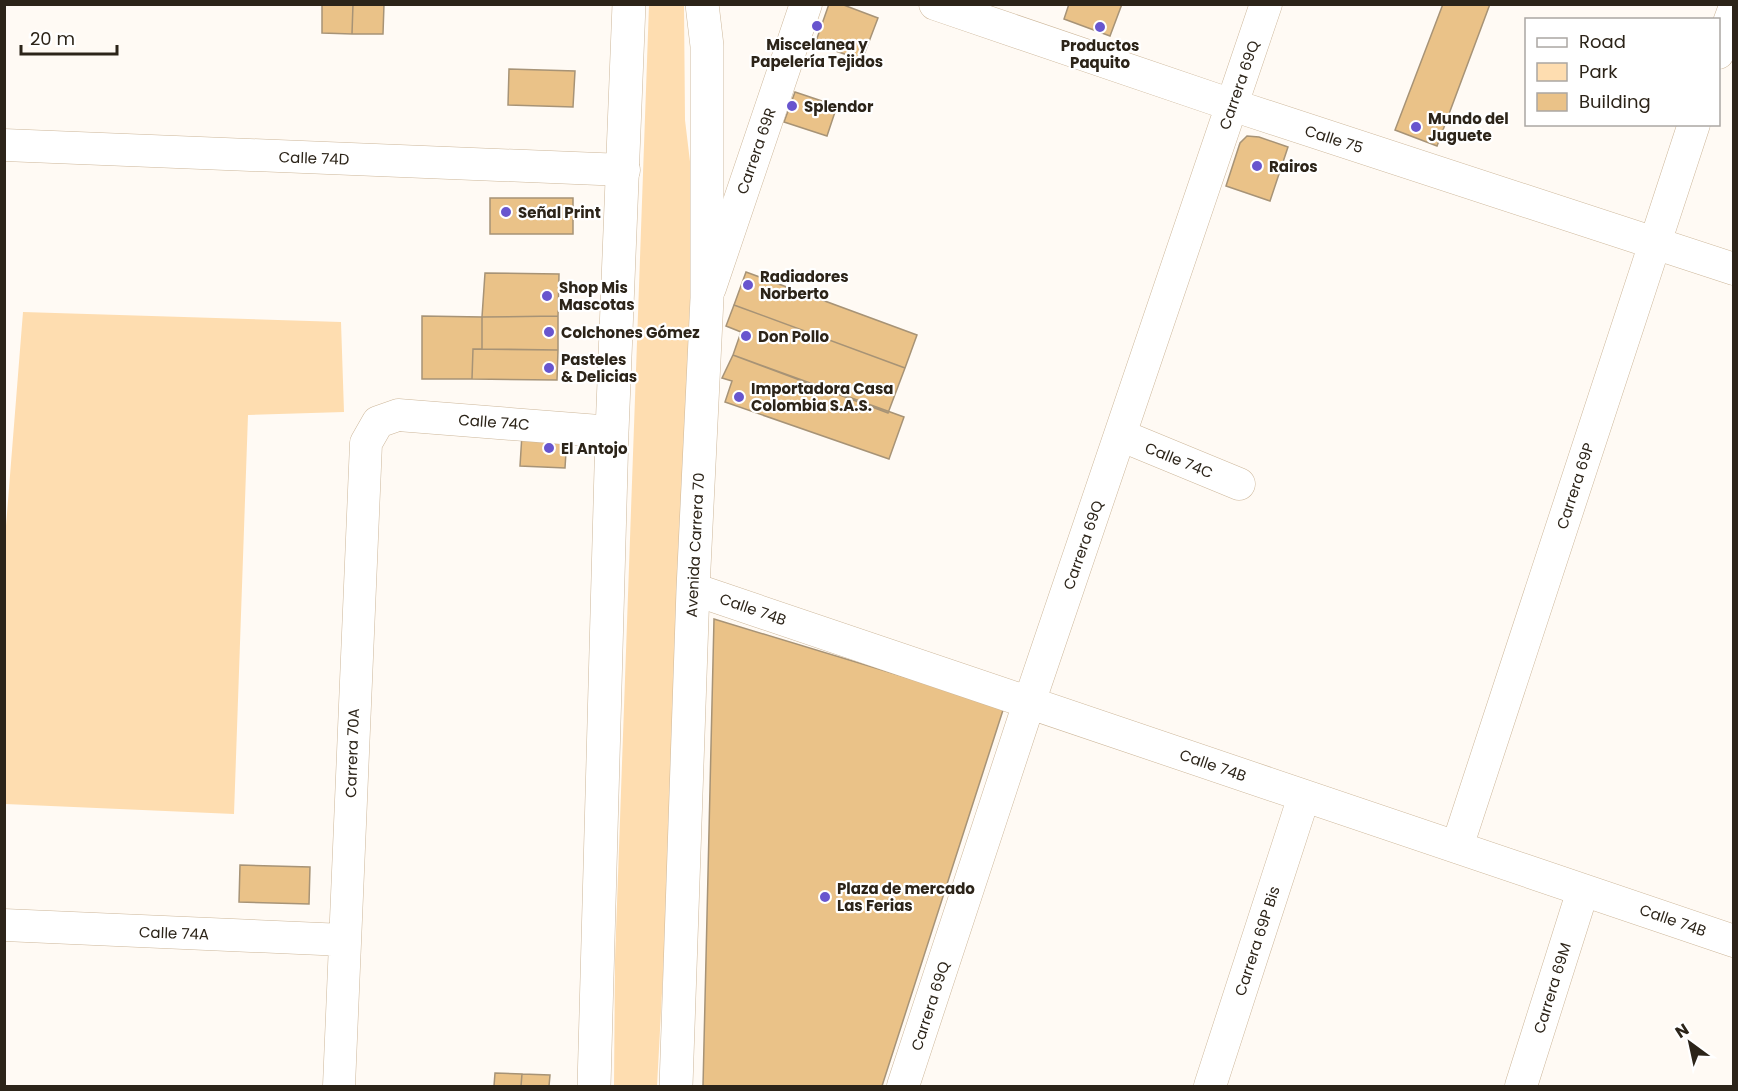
<svg xmlns="http://www.w3.org/2000/svg" width="1738" height="1091" font-family="Poppins,sans-serif">
<rect width="100%" height="100%" fill="#fffaf4"/>
<path fill="#feddb0" d="M 649,5 L 684,5 L 685,120 L 694,195 L 669,863 L 657,1086 L 614,1086 L 615,960 Z
M 23,312 L 341,322 L 344,412 L 248,415 L 234,814 L 5,804 L 4,551 Z"/>
<path fill="#eac288" stroke="#a79376" stroke-width="1.5" d="M 322,4 L 353,4 L 352,34 L 322,33 Z
M 353,4 L 384,4 L 383,34 L 352,34 Z
M 829,4 L 841,4 L 878,18 L 862,60 L 815,44 Z
M 1069,4 L 1122,4 L 1110,36 L 1064,19 Z
M 1443,4 L 1490,4 L 1437,146 L 1395,130 Z
M 509,69 L 575,71 L 573,107 L 508,105 Z
M 795,92 L 837,106 L 827,136 L 784,122 Z
M 1247,136 L 1259,137 L 1288,147 L 1270,201 L 1226,186 L 1240,143 Z
M 490,198 L 573,198 L 573,234 L 490,234 Z
M 746,272 L 917,335 L 905,368 L 734,305 Z
M 485,273 L 559,274 L 558,316 L 482,317 Z
M 734,305 L 905,368 L 888,413 L 733,355 L 741,332 L 726,326 Z
M 422,316 L 482,317 L 482,349 L 473,349 L 472,379 L 422,379 Z
M 558,316 L 558,350 L 482,349 L 482,317 Z
M 473,349 L 558,350 L 557,380 L 472,379 Z
M 733,355 L 904,417 L 889,459 L 725,402 L 732,381 L 722,378 Z
M 522,434 L 567,436 L 565,468 L 520,466 Z
M 714,619 L 1004,707 L 882,1086 L 703,1086 Z
M 240,865 L 310,867 L 309,904 L 239,902 Z
M 495,1073 L 522,1074 L 521,1086 L 494,1086 Z
M 522,1074 L 550,1075 L 549,1086 L 521,1086 Z"/>
<g fill="none" stroke-linecap="round" stroke-linejoin="round">
<defs>
<path id="minor" d="M 935,4 L 1232,105 L 1734,269
M 1718,53 L 1734,9
M 4,145 L 624,170
M 710,288 L 806,4
M 1120,435 L 1239,484
M 693,589 L 1734,941
M 1457,847 L 1694,124
M 4,925 L 344,940
M 339,1086 L 366,443 L 378,422 L 398,415 L 612,432
M 903,1086 L 1029,703 L 1266,4
M 1210,1086 L 1304,796
M 1521,1086 L 1583,890"/>
<path id="major" d="M 594,1086 L 612,432 L 629,4
M 676,1086 L 693,589 L 707,298 L 707,46 L 702,4"/>
</defs>
<use href="#minor" stroke="#cdb79a" stroke-width="33"/>
<use href="#major" stroke="#cdb79a" stroke-width="34"/>
<use href="#minor" stroke="#fff" stroke-width="32"/>
<use href="#major" stroke="#fff" stroke-width="33"/>
</g>
<g fill="#6855ce" stroke="#fff" stroke-width="2">
<circle cx="817" cy="26" r="6"/>
<circle cx="1100" cy="27" r="6"/>
<circle cx="792" cy="106" r="6"/>
<circle cx="1416" cy="127" r="6"/>
<circle cx="1257" cy="166" r="6"/>
<circle cx="506" cy="212" r="6"/>
<circle cx="748" cy="285" r="6"/>
<circle cx="547" cy="296" r="6"/>
<circle cx="549" cy="332" r="6"/>
<circle cx="746" cy="336" r="6"/>
<circle cx="549" cy="368" r="6"/>
<circle cx="739" cy="397" r="6"/>
<circle cx="549" cy="448" r="6"/>
<circle cx="825" cy="897" r="6"/>
</g>
<g text-anchor="middle" dominant-baseline="central" stroke-width="4.5" stroke-linejoin="round" paint-order="stroke">
<g font-size="15" font-weight="bold" fill="#2c2419" stroke="#fff" text-anchor="start">
<text x="817" y="44" text-anchor="middle">Miscelanea y<tspan x="817" dy="17">Papelería Tejidos</tspan></text>
<text x="1100" y="45" text-anchor="middle">Productos<tspan x="1100" dy="17">Paquito</tspan></text>
<text x="804" y="106">Splendor</text>
<text x="1428" y="118">Mundo del<tspan x="1428" dy="17">Juguete</tspan></text>
<text x="1269" y="166">Rairos</text>
<text x="518" y="212">Señal Print</text>
<text x="760" y="276">Radiadores<tspan x="760" dy="17">Norberto</tspan></text>
<text x="559" y="287">Shop Mis<tspan x="559" dy="17">Mascotas</tspan></text>
<text x="561" y="332">Colchones Gómez</text>
<text x="758" y="336">Don Pollo</text>
<text x="561" y="359">Pasteles<tspan x="561" dy="17">&amp; Delicias</tspan></text>
<text x="751" y="388">Importadora Casa<tspan x="751" dy="17">Colombia S.A.S.</tspan></text>
<text x="561" y="448">El Antojo</text>
<text x="837" y="888">Plaza de mercado<tspan x="837" dy="17">Las Ferias</tspan></text>
</g>
<g font-size="15" fill="#2c2419" stroke="#fff">
<text transform="translate(1239 85) rotate(-71)">Carrera 69Q</text>
<text transform="translate(1334 139) rotate(18)">Calle 75</text>
<text transform="translate(756 151) rotate(-71)">Carrera 69R</text>
<text transform="translate(314 158) rotate(2)">Calle 74D</text>
<text transform="translate(494 422) rotate(4)">Calle 74C</text>
<text transform="translate(1179 460) rotate(22)">Calle 74C</text>
<text transform="translate(1575 486) rotate(-72)">Carrera 69P</text>
<text transform="translate(695 545) rotate(-87)">Avenida Carrera 70</text>
<text transform="translate(1083 545) rotate(-71)">Carrera 69Q</text>
<text transform="translate(753 609) rotate(19)">Calle 74B</text>
<text transform="translate(352 753) rotate(-88)">Carrera 70A</text>
<text transform="translate(1213 765) rotate(19)">Calle 74B</text>
<text transform="translate(1673 920) rotate(19)">Calle 74B</text>
<text transform="translate(174 933) rotate(2)">Calle 74A</text>
<text transform="translate(1257 941) rotate(-72)">Carrera 69P Bis</text>
<text transform="translate(1552 988) rotate(-73)">Carrera 69M</text>
<text transform="translate(930 1006) rotate(-72)">Carrera 69Q</text>
</g>
</g>
<rect width="1738" height="1091" fill="none" stroke="#2c2419" stroke-width="12"/>
<rect x="1525" y="18" width="195" height="108" fill="#ffffff" stroke="#aba7a3" stroke-width="1.5"/>
<rect x="1537" y="38" width="30" height="9" fill="#ffffff" stroke="#aba7a3" stroke-width="1.5"/>
<text x="1579" y="48" font-size="18" fill="#2c2419">Road</text>
<rect x="1537" y="63" width="30" height="18" fill="#feddb0" stroke="#aba7a3" stroke-width="1.5"/>
<text x="1579" y="78" font-size="18" fill="#2c2419">Park</text>
<rect x="1537" y="93" width="30" height="18" fill="#eac288" stroke="#aba7a3" stroke-width="1.5"/>
<text x="1579" y="108" font-size="18" fill="#2c2419">Building</text>
<g transform="translate(1690 1043) rotate(327)" stroke="#ffffff" stroke-width="4.5" paint-order="stroke">
<path d="M0-4.5L10 22L0 15L-10 22Z" fill="#2c2419"/>
<text y="-9" font-size="16" font-weight="bold" text-anchor="middle" fill="#2c2419">N</text>
</g>
<path d="M21 45v9h96v-9" fill="none" stroke="#2c2419" stroke-width="3"/>
<text x="30" y="45" font-size="18" fill="#2c2419" stroke="#ffffff" stroke-width="4.5" paint-order="stroke">20 m</text>
</svg>
